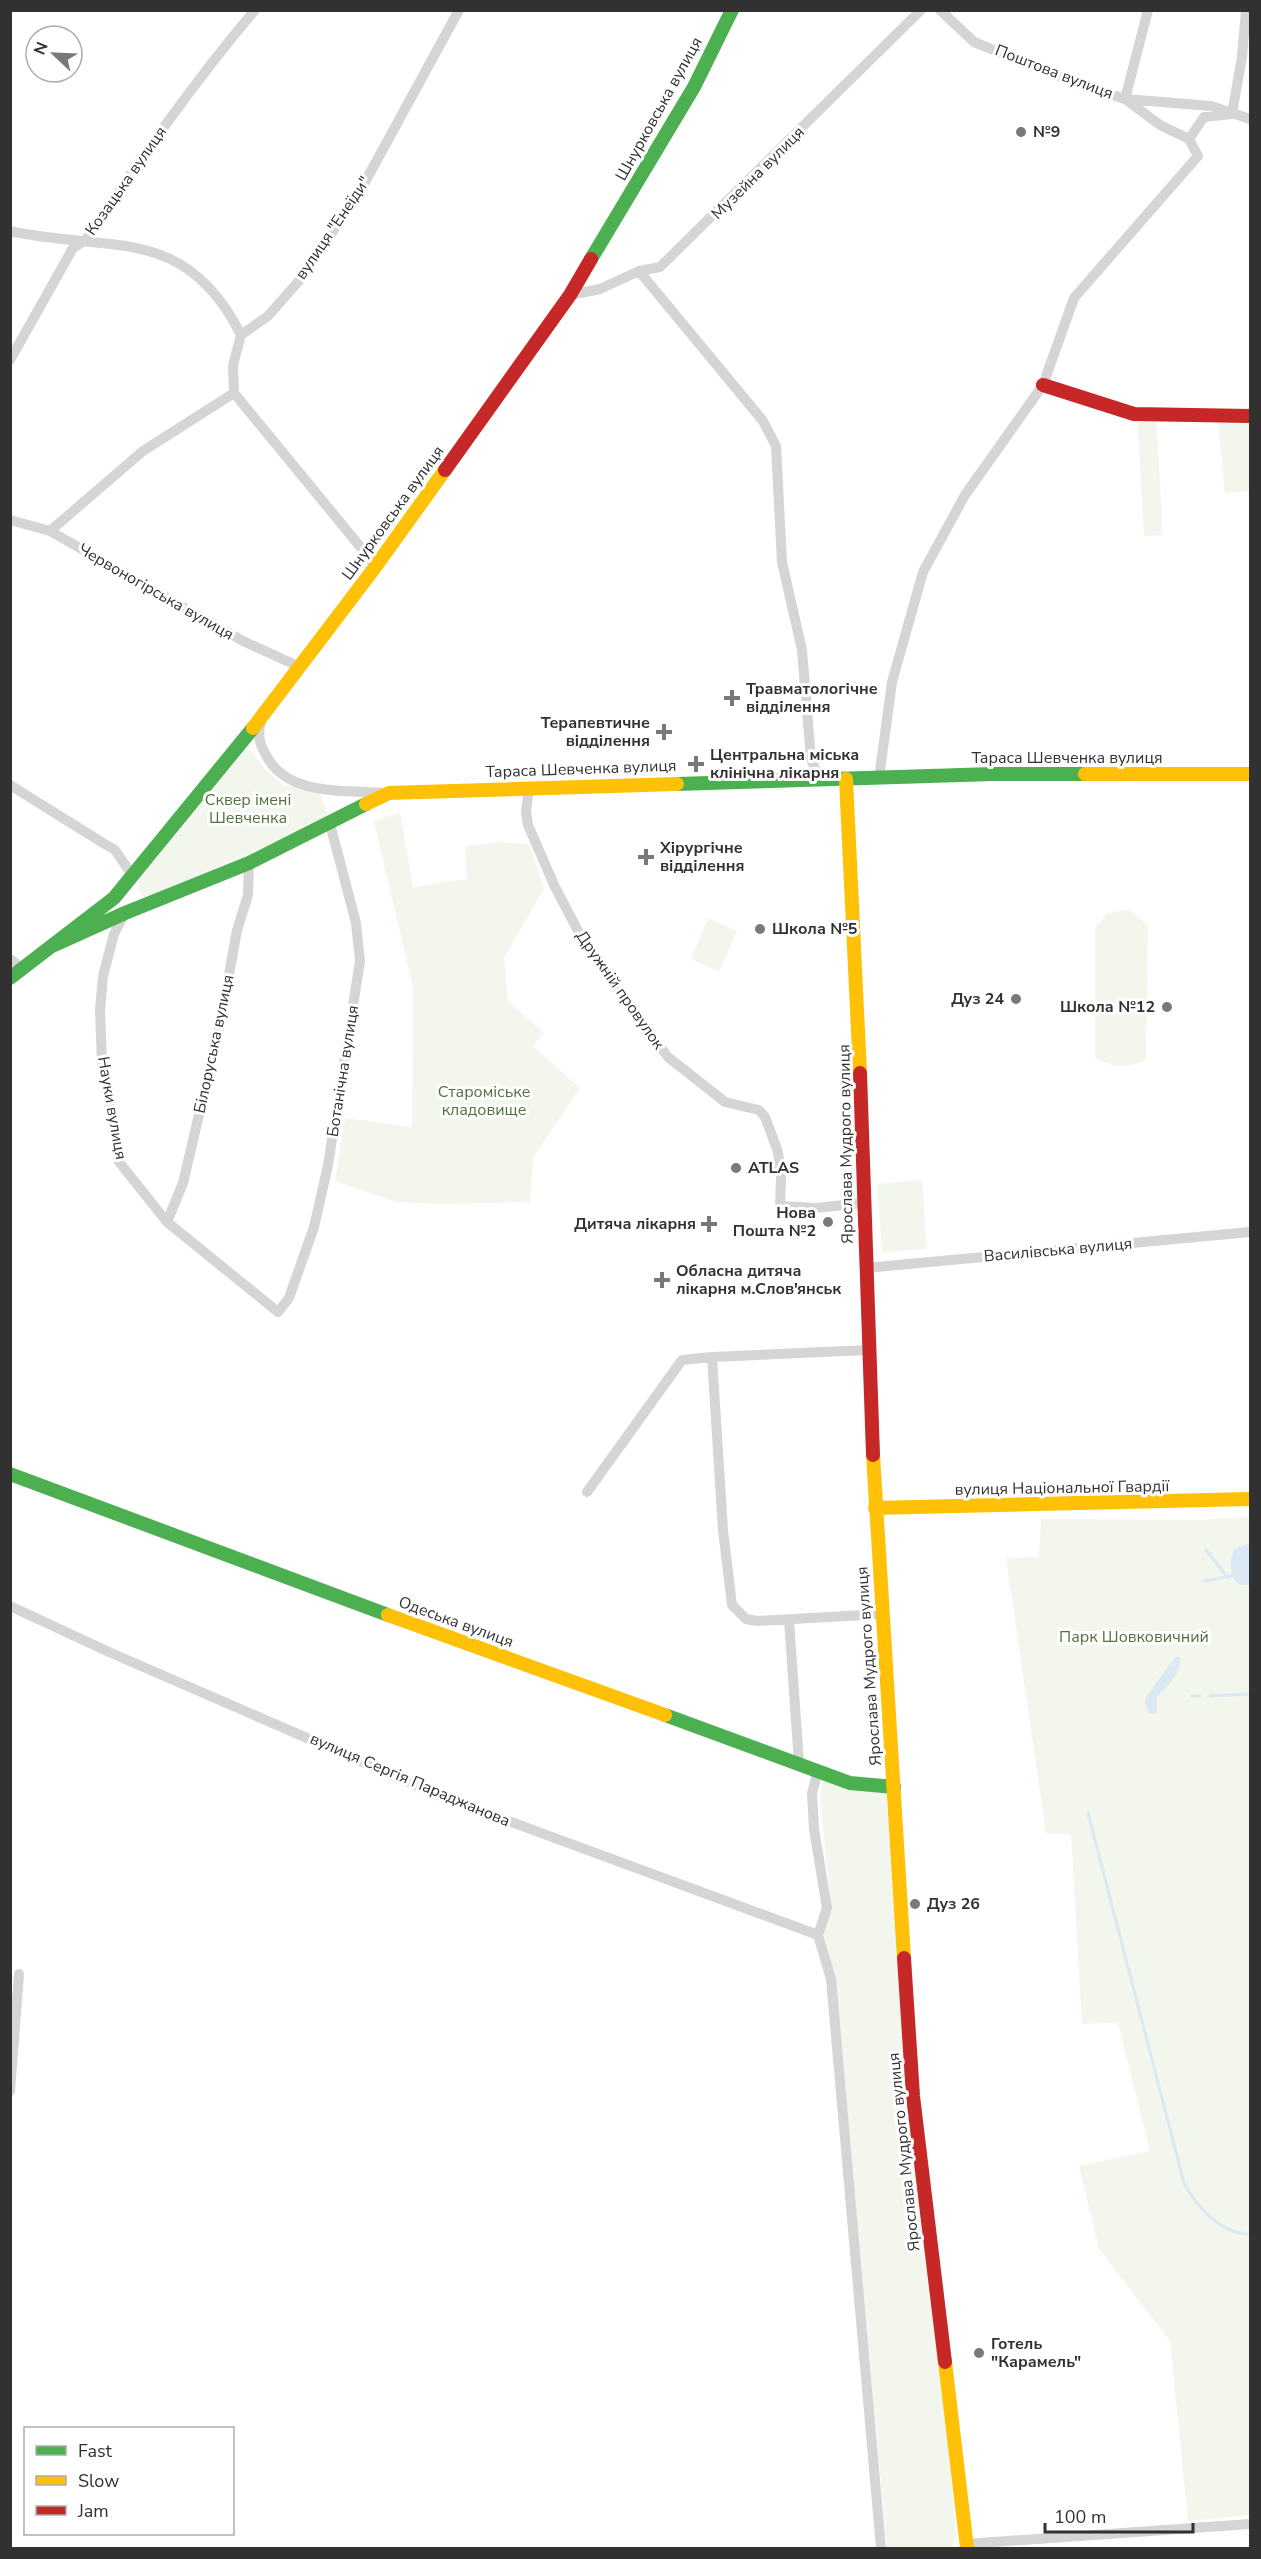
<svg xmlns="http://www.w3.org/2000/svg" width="1261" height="2559" font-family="'Nunito Sans',sans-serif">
<rect width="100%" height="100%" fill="#fff"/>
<path fill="#f2f6ed" d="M 1156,416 L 1163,535 L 1144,536 L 1137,417 Z
M 1250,419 L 1250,491 L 1225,493 L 1218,422 Z
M 245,750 L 252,752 L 264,768 L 283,785 L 320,793 L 329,819 L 147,897 L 142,896 L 139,890 L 139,880 Z
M 400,813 L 413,887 L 467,879 L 465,847 L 497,842 L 529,844 L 544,888 L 504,958 L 508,1001 L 544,1033 L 533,1046 L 580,1088 L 533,1158 L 530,1202 L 436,1204 L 397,1202 L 335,1181 L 345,1118 L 412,1127 L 413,988 L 374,821 Z
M 1128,909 L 1148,925 L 1146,1060 C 1127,1068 1112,1069 1095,1057 L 1095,928 L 1107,914 Z
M 708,918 L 737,931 L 719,972 L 691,959 Z
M 922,1180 L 927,1249 L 882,1252 L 877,1184 Z
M 1250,1517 L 1250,2515 L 1188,2521 L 1170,2341 L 1099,2249 L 1079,2166 L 1150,2151 L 1118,2022 L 1082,2024 L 1071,1834 L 1046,1833 L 1006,1558 L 1039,1557 L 1041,1519 L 1198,1520 Z
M 822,1779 L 866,1787 L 886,1795 L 954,2508 L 956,2536 L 951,2548 L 887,2548 L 835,1979 L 824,1936 L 823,1928 L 831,1908 L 820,1799 Z"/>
<path fill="#dae9f4" d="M 1250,1543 L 1250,1585 L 1240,1585 C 1228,1576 1230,1562 1234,1549 Z
M 1175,1657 L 1180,1657 C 1182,1674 1167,1686 1157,1697 L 1157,1713 L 1149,1714 L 1145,1703 L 1146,1697 Z"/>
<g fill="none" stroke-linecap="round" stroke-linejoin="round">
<path stroke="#dae9f4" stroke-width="3" d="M 1206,1550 L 1228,1578
M 1205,1581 L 1236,1575
M 1191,1696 L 1200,1696
M 1210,1696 L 1250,1694
M 1088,1813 L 1184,2183 C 1197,2207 1220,2234 1250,2234"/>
<path stroke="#d5d5d5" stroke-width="10" d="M 940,10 L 974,42 L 1078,84 L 1125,99 L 1211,106 L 1250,119
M 1148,10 L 1125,99 L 1160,125 L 1189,139
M 10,231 C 109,253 185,223 241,335
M 639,271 L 763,421 L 776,446 L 782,562 L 802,650 L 811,759 L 820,780
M 570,295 L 600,289 L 639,271 L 660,267 L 921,10
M 10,360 L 73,248 L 86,240 C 139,161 193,83 255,10
M 234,393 L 376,566
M 10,520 L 50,531 L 243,641 L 300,667
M 50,531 L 143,451 L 234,393 L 233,365 L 241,335 L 268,316 L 305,274 L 365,182 L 459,10
M 261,722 C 257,736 260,745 267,757 C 289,797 347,790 386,793
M 879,778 L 892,682 L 923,572 L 965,495 L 1043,385 L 1074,298 L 1198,156 L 1189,139 L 1204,117 L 1232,114 L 1242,57 L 1246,10
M 10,785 L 103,843 L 115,850 L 130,872 L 135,871
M 529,788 L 526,811 L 528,825 L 555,887 L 585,944 L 631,1009 L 668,1057 L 725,1102 L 759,1110 L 765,1117 L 778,1152 L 781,1177 L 780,1206 L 816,1208 L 863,1203
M 125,913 L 114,934 L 103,976 L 100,1010 L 102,1063 L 119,1162 L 167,1222 L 278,1312 L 289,1298 L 314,1227 L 328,1165 L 360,961 L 356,923 L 330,824
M 10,959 L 22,968
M 167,1222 L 183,1183 L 220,1025 L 237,930 L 248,895 L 249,863
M 866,1268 L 1250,1232
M 868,1350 L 712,1357 L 723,1530 L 732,1605 L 746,1619 L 757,1621 L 882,1614
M 587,1492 L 682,1360 L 712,1357
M 10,1606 L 109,1652 L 438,1795 L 818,1935
M 789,1620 L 799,1764
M 818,1771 L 812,1793 L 814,1829 L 827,1908 L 818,1935 L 831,1979 L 881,2548
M 10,2091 L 19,1974
M 966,2544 L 1250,2524"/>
<path stroke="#4caf50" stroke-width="14" d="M 591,259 L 694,87 L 732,10
M 677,784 L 993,774 L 1085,774
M 54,945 L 125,913 L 249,863 L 366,804
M 10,978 L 114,898 L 253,728
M 10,1474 L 388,1615
M 665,1715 L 850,1783 L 894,1787"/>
<path stroke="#ffc107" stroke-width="14" d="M 253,728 L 376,566 L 445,470
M 1085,774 L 1250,774
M 846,779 L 860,1073
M 366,804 L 389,793 L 677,784
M 873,1455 L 904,1958
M 875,1508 L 1250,1499
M 388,1615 L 665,1715
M 945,2362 L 967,2548"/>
<path stroke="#c62828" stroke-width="14" d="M 1043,385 L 1134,414 L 1250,416
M 445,470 L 570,295 L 591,259
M 860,1073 L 873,1455
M 904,1958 L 913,2096 L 945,2362"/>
</g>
<g fill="#797979" stroke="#fff" stroke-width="2">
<circle cx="1021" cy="132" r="6"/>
<path d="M729 689h6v6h6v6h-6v6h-6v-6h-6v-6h6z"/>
<path d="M661 723h6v6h6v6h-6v6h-6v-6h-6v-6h6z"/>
<path d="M693 755h6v6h6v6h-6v6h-6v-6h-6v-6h6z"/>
<path d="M643 848h6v6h6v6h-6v6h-6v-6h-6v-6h6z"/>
<circle cx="760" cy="929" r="6"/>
<circle cx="1016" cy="999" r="6"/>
<circle cx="1167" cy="1007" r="6"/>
<circle cx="736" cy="1168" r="6"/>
<circle cx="828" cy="1222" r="6"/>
<path d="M706 1215h6v6h6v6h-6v6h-6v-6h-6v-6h6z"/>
<path d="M659 1271h6v6h6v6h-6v6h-6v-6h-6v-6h6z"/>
<circle cx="915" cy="1904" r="6"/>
<circle cx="979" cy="2353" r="6"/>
</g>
<g text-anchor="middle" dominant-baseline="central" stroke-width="6" stroke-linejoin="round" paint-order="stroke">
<g font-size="16" fill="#313131" stroke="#fff">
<text transform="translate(1054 72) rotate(21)">Поштова вулиця</text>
<text transform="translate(659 109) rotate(-61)">Шнурковська вулиця</text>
<text transform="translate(758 173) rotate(-45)">Музейна вулиця</text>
<text transform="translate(126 181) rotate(-55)">Козацька вулиця</text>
<text transform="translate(333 228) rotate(-56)">вулиця "Енеїди"</text>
<text transform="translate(393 513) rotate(-54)">Шнурковська вулиця</text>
<text transform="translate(156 592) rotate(30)">Червоногірська вулиця</text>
<text x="1067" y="758">Тараса Шевченка вулиця</text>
<text transform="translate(581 769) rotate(-2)">Тараса Шевченка вулиця</text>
<text transform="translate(620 990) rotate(55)">Дружній провулок</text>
<text transform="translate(214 1044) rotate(-78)">Білоруська вулиця</text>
<text transform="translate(343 1071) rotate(-81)">Ботанічна вулиця</text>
<text transform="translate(112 1108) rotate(80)">Науки вулиця</text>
<text transform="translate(846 1144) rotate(-91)">Ярослава Мудрого вулиця</text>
<text transform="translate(1058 1250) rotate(-5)">Василівська вулиця</text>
<text transform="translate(1062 1488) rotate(-1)">вулиця Національної Гвардії</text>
<text transform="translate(456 1622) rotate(20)">Одеська вулиця</text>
<text transform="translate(869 1666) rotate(-94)">Ярослава Мудрого вулиця</text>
<text transform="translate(410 1780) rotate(23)">вулиця Сергія Параджанова</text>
<text transform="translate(904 2152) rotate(-96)">Ярослава Мудрого вулиця</text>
</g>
<g font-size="16" font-weight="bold" fill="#313131" stroke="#fff" text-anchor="start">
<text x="1033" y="132">№9</text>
<text x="746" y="689">Травматологічне<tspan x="746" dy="18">відділення</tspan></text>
<text x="650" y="723" text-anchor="end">Терапевтичне<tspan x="650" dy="18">відділення</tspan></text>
<text x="710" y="755">Центральна міська<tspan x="710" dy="18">клінічна лікарня</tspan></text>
<text x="660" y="848">Хірургічне<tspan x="660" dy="18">відділення</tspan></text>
<text x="772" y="929">Школа №5</text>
<text x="1004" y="999" text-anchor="end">Дуз 24</text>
<text x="1155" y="1007" text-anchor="end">Школа №12</text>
<text x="748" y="1168">ATLAS</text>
<text x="816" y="1213" text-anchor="end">Нова<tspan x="816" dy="18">Пошта №2</tspan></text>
<text x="696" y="1224" text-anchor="end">Дитяча лікарня</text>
<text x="676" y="1271">Обласна дитяча<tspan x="676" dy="18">лікарня м.Слов'янськ</tspan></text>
<text x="927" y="1904">Дуз 26</text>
<text x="991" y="2344">Готель<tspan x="991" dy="18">"Карамель"</tspan></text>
</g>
<g font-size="16" fill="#53713b" stroke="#fff">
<text x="248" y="800">Сквер імені<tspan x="248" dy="18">Шевченка</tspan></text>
<text x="484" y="1092">Староміське<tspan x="484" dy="18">кладовище</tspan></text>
<text x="1134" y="1637">Парк Шовковичний</text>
</g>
</g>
<rect width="1261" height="2559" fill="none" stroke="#313131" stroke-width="24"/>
<rect x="24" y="2427" width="210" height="108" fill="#ffffff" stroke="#adadad" stroke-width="1.5"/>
<rect x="36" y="2446" width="30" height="9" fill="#4caf50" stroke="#adadad" stroke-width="1.5"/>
<text x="78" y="2457" font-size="18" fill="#313131">Fast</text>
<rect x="36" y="2476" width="30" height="9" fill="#ffc107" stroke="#adadad" stroke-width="1.5"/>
<text x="78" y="2487" font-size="18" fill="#313131">Slow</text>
<rect x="36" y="2506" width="30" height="9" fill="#c62828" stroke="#adadad" stroke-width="1.5"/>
<text x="78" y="2517" font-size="18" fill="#313131">Jam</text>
<g transform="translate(54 54) rotate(293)"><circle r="28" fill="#ffffff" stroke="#adadad" stroke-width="1.5"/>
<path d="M0-4.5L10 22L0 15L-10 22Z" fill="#797979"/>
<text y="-9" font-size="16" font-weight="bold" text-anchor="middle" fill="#313131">N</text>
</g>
<path d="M1045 2523v9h148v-9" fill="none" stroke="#313131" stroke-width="3"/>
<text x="1054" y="2523" font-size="18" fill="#313131" stroke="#ffffff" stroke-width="4.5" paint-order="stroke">100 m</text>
</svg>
